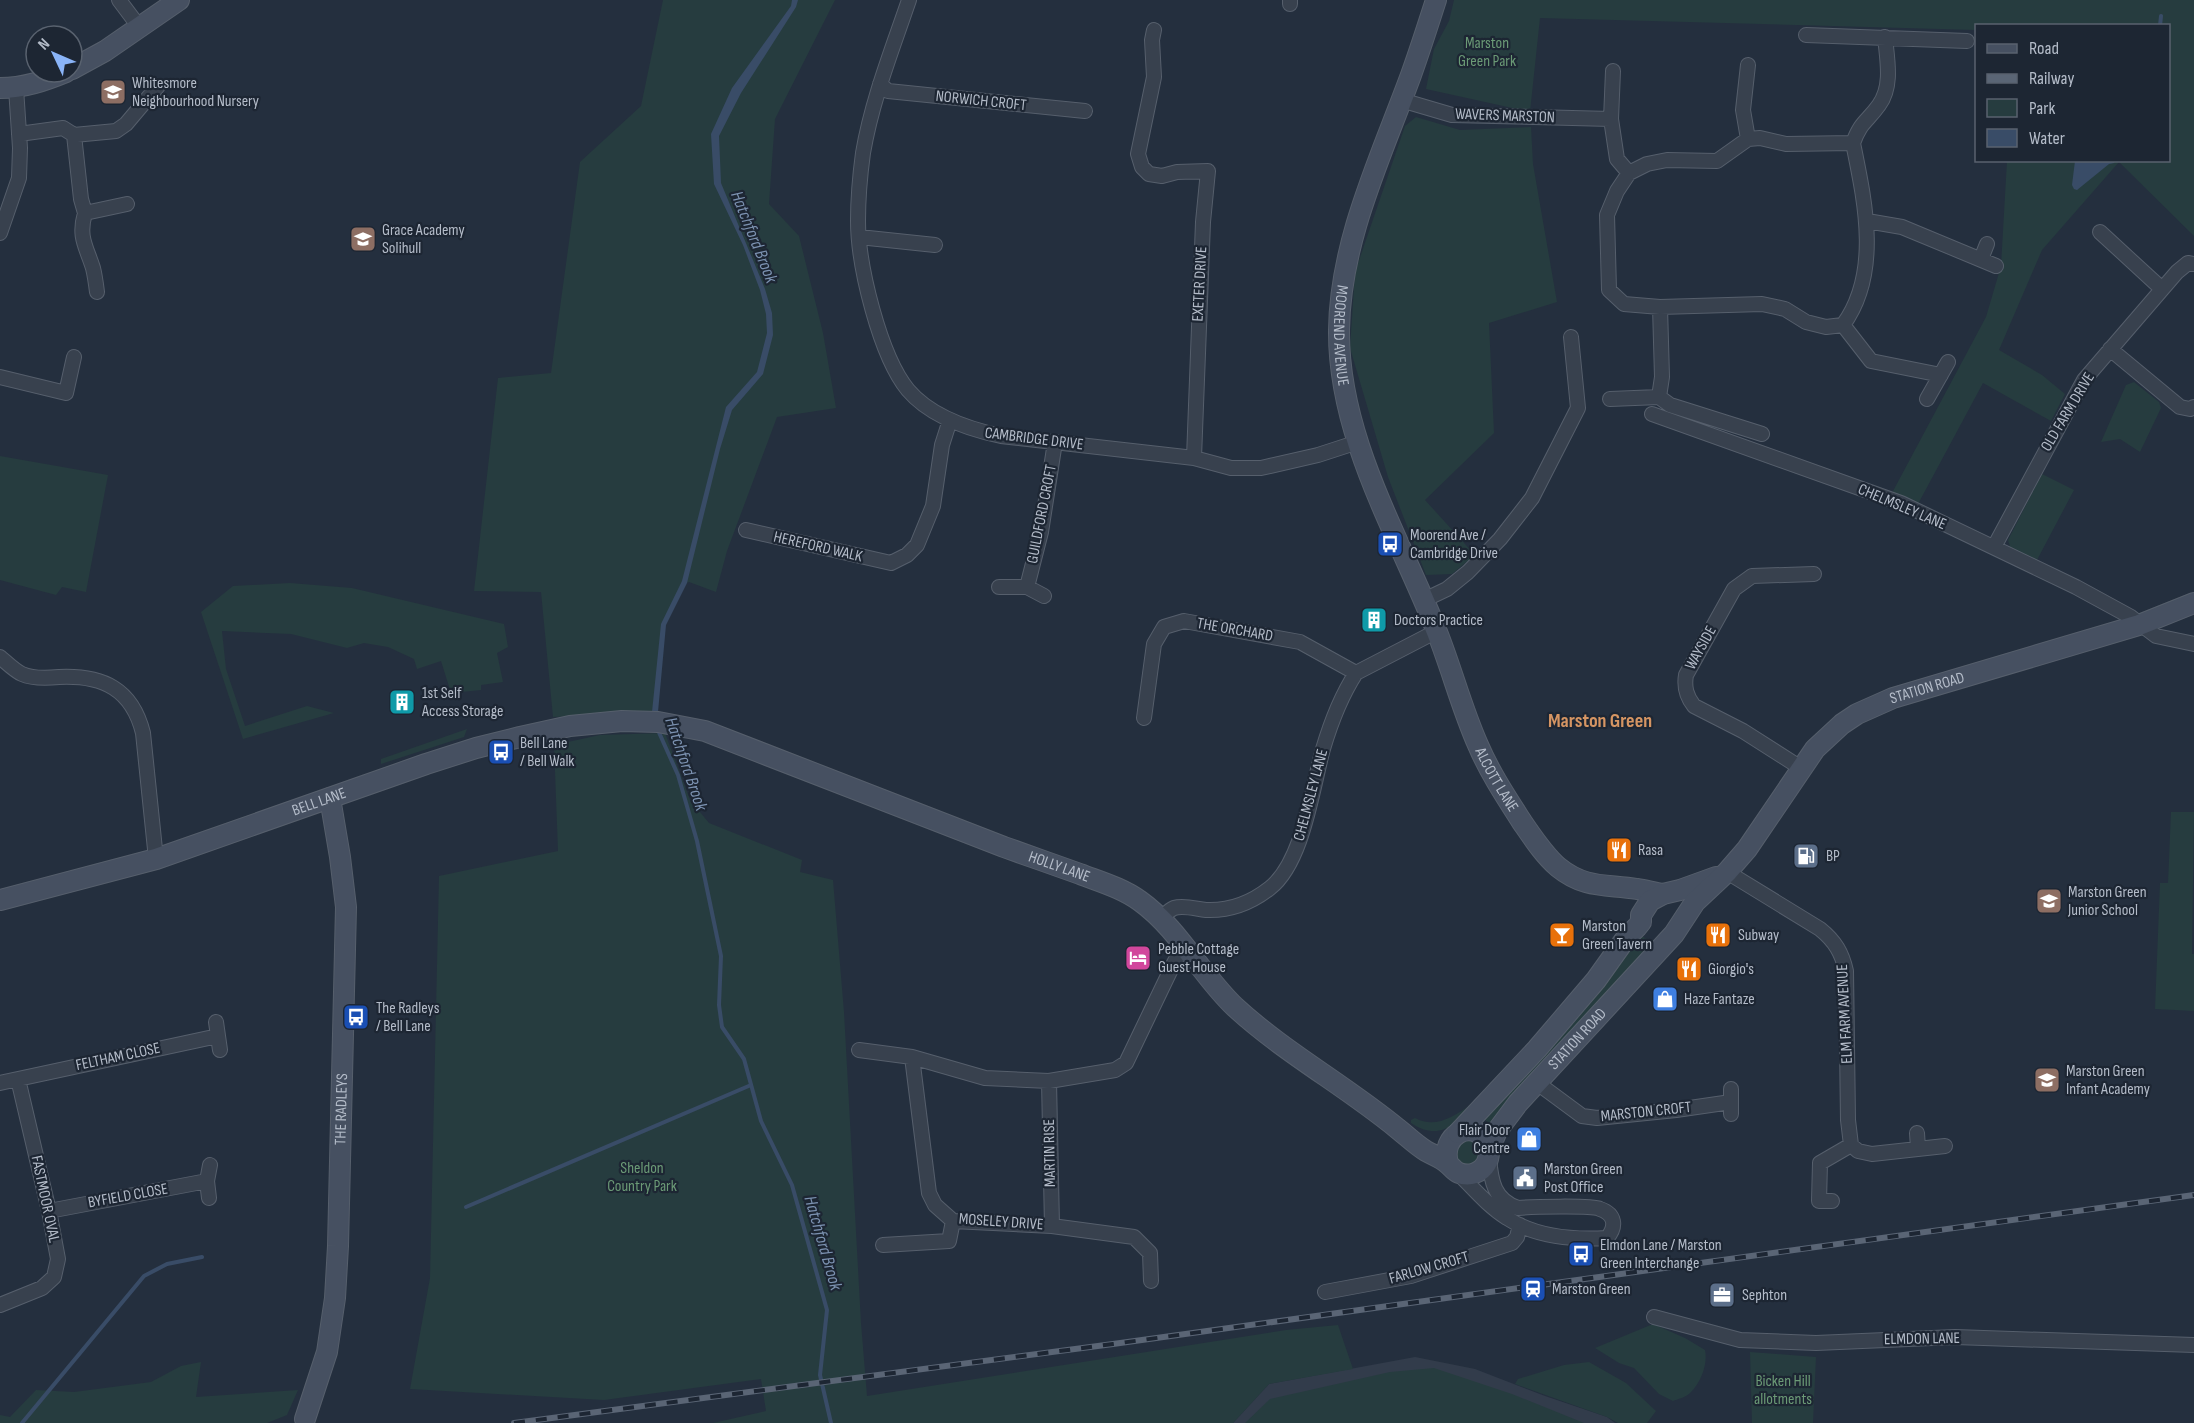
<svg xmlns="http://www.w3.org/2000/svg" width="2194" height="1423" font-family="'Sofia Sans Condensed',sans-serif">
<rect width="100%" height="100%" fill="#242f3e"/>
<path fill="#323c4b" d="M 1415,1357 L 1475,1369 L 1545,1396 L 1607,1417 L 1615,1423 L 1233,1423 L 1269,1384 Z"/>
<path fill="#263c3f" d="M 663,0 L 835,0 L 775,119 L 769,204 L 799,236 L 823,333 L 836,408 L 777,417 L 727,551 L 716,592 L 689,582 L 684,584 L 663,622 L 654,713 L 553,717 L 541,592 L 474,591 L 498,378 L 551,373 L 580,162 L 641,106 Z
M 1454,0 L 2194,0 L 2194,236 L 2119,162 L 2042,250 L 1999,350 L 2042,375 L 2065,394 L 2051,421 L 1983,383 L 1918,504 L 1892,493 L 1986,317 L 2001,266 L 2007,161 L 2168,160 L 2168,26 L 1976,26 L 1976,30 L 1540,18 L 1530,112 L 1426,89 L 1434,49 L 1449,21 Z
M 1416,117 L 1460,130 L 1531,127 L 1533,164 L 1557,302 L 1489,323 L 1494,433 L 1425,500 L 1475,555 L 1452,574 L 1426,575 L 1388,477 L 1350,348 L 1355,272 L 1405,126 Z
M 2134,382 L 2159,402 L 2161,408 L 2140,452 L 2120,439 L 2101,442 L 2126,385 Z
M 0,456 L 108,475 L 86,592 L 62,587 L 56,595 L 0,580 Z
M 2042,474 L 2074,490 L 2037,560 L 2010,547 L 2008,540 Z
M 290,583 L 352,588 L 504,624 L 508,647 L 497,653 L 503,682 L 481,685 L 481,690 L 451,693 L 441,661 L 417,669 L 414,659 L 388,647 L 364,643 L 347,648 L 291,634 L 222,631 L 226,669 L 245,726 L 307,706 L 334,713 L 243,739 L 201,612 L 233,586 Z
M 467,729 L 464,737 L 381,764 L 381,759 Z
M 665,733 L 690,800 L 709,823 L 802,860 L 800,872 L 833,880 L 844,1012 L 861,1323 L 867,1396 L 1286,1330 L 1338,1325 L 1353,1369 L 1269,1384 L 1233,1423 L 713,1423 L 766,1411 L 761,1379 L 604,1400 L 410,1389 L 430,1278 L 439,876 L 558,851 L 554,745 L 600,735 Z
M 2171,812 L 2194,812 L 2192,954 L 2194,954 L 2194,1011 L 2155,1009 L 2160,883 L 2168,883 Z
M 1638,932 L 1645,938 L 1654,941 L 1531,1080 L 1500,1110 L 1492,1126 L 1482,1117 Z
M 1469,1106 L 1472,1106 C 1455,1126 1438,1141 1411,1123 L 1411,1120 L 1415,1118 C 1435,1129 1452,1117 1469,1106 Z
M 1459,1140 L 1478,1141 L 1481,1160 L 1469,1167 L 1456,1161 L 1454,1148 Z
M 1653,1324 L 1685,1338 L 1705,1350 C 1708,1364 1701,1382 1691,1392 C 1687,1397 1678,1399 1673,1401 L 1659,1394 L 1634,1368 L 1619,1363 L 1595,1348 Z
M 1750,1352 L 1816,1357 L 1813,1423 L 1752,1423 Z
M 201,1362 L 196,1397 L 298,1390 L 287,1415 L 267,1423 L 0,1423 L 0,1415 L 10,1417 L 36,1390 L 74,1392 L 151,1382 L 181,1366 Z
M 1589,1362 L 1626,1383 L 1656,1411 L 1647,1423 L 1618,1423 L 1607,1417 L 1515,1384 L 1518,1379 L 1564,1365 Z
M 1434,1368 L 1512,1394 L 1584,1423 L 1245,1423 L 1270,1399 L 1390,1372 Z"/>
<path fill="#394c67" d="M 792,0 L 798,0 L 796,7 L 741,93 L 719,136 L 721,183 L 765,289 L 772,313 L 773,335 L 763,374 L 732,410 L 720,449 L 687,583 L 666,625 L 658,712 L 652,712 L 661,624 L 682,581 L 726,407 L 757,372 L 767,333 L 766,314 L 760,290 L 743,245 L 714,184 L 711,134 L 732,88 L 791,6 Z
M 2075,161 L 2113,160 L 2115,161 L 2114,163 L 2109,164 L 2077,190 L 2074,189 L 2072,185 Z"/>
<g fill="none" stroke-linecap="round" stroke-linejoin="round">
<path stroke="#394c67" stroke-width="4" d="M 2160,26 L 2161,16
M 657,728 L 678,775 L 697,841 L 721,956 L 719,1005 L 722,1027 L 744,1059 L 761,1121 L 792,1185 L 827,1310 L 820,1375 L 831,1423
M 466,1207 L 751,1085
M 22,1423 L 144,1276 L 167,1264 L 202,1257"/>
<defs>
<path id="street" d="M 119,0 L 140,28
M 909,0 C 892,50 872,100 863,153 C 860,175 858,199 858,221 C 858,266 880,356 908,390 C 931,417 968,429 1001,436 L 1194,458 L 1231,468 L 1261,468 L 1318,455 L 1358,442
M 1290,4 L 1290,0
M 1154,30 L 1152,40 L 1154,77 L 1138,154 L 1142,167 L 1149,174 L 1162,176 L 1177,172 L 1208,171 L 1203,222 L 1194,458
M 1806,35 L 1967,41
M 1748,65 L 1743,110 L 1748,139
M 880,84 L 888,91 L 1085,111
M 1401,100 L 1452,115 L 1611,119 L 1617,159 L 1629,173 L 1647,164 L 1667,160 L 1717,161 L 1748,139 L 1760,138 L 1786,144 L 1853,143 C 1865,202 1881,273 1843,325 L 1826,327 L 1806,322 L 1785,309 L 1762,304 L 1660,307 L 1624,304 L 1609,290 L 1607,215 L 1617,191 L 1629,173
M 1611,119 L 1613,71
M 19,134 L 63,128 L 74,135 L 116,131 L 126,124 L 158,86
M 74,135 L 81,199 L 85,213 L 127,204
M 1853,143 C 1861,121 1867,122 1879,105 C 1893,86 1887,59 1885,37
M 85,213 C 78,237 86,246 93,268 C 95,276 96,284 97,292
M 1867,221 L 1902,227 L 1996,266
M 2100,232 L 2162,289
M 0,233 L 19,178 L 20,148 L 16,88
M 859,237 L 935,245
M 1981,259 L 1987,244
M 1843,325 L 1871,361 L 1941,375
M 1571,337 L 1578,408
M 2110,349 L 2180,407 L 2190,409 L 2194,407
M 0,377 L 66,393 L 74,357
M 1659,397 L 1662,377 L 1660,307
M 1610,399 L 1659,397 L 1670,405 L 1762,434
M 1927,399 L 1948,362
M 1652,414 L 1901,503 L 2076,587 L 2131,617 L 2156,636 L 2194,644
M 746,530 L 891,563 L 907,555 L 917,545 L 933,506 L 942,445 L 950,420
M 1994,547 L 2084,380 L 2177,272 L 2188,263 L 2194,264
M 999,587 L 1027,587 L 1044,596
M 1027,587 L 1041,532 L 1055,442
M 1424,600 L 1447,589 L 1468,572 L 1500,539 L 1532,498 L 1578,408
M 0,657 C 7,663 15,671 22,674 C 33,679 49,678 59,677 C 103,675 132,689 143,733 L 156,859
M 1144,718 L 1154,644 L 1164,627 L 1184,621 L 1300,642 L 1356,673
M 1801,768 L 1743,731 L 1694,706 C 1686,696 1684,687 1686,675 L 1734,589 L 1752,576 L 1814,574
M 1727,872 L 1820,929 C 1835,941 1842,953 1846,971 L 1848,1120 L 1851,1145 L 1820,1163 L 1819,1201 L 1832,1201
M 1160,919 C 1164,916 1169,910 1174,908 C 1184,905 1196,909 1206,910 C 1230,911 1251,903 1270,888 C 1303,862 1312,789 1323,749 C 1331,722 1341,696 1356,673 L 1437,631
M 216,1022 L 220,1050
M 859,1050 L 912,1057 L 985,1078 L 1049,1081 L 1115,1070 L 1126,1063 L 1174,963 L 1183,946
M 912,1057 L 929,1193 L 935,1205 L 953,1221 L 1052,1226 L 1134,1237 L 1150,1253 L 1151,1281
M 18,1079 L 218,1036
M 1049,1081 L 1052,1226
M 1536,1082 L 1582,1116 L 1597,1118 L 1676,1110 L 1731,1102
M 0,1083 L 18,1079 L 49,1211 L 58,1259 L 54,1277 L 42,1288 L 0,1305
M 1731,1089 L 1731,1114
M 1917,1133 L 1918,1148
M 1851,1145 L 1858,1151 L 1872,1154 L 1945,1146
M 1458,1173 C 1474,1189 1488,1206 1507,1218 C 1535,1237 1574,1240 1607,1238 C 1617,1226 1615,1214 1600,1209 C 1591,1205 1530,1207 1518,1208 C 1494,1200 1491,1181 1489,1158
M 209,1198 L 207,1181 L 210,1165
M 49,1211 L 207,1181
M 883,1245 L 949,1241 L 953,1221
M 1325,1292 L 1411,1276 L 1512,1243 L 1517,1237 L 1520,1225
M 1654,1317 L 1740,1340 L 1816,1343 L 1955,1337 L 2194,1345"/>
<g id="secondary">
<path id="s1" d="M 1436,0 C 1428,25 1420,50 1411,75 C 1381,157 1340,241 1339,330 C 1338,436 1397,532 1435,627 C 1451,666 1461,707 1478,745 C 1490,773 1506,797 1522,822 C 1533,838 1544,855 1558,867 C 1585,889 1606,884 1637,889 C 1646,890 1654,893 1663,894"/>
<path d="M 72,69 L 105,51 L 179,0"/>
<path d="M 0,88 C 24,88 44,81 66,72"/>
<path id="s2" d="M 0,900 L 156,859 L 426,764 L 476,748 L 520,737 L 570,726 L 622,721 L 658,722 L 705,731 C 805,769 904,809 1004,847 C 1029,856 1055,865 1080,874 C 1101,882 1122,888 1140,901 C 1179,929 1201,975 1235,1007 C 1285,1053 1346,1086 1398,1129 C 1407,1136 1416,1145 1426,1151 C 1433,1155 1442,1158 1448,1164 C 1452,1167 1454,1171 1459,1173 C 1469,1177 1481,1173 1486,1164 C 1490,1157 1490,1147 1485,1140 C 1472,1119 1440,1135 1448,1163"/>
<path d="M 1458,1133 L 1537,1049 L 1596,980 L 1626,938 L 1637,927 L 1641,922 L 1641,915 L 1650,901 L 1663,894 L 1680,890 L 1716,877"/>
<path id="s3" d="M 1489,1149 L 1497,1131 L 1518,1103 L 1674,934 L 1695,902 L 1727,872 L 1747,849 L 1815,749 L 1842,724 L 1857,714 L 1893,698 L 2139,625 L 2194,603"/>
<path id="s4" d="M 305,1419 L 327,1352 L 335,1298 L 338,1246 L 346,907 L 340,857 L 330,798"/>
</g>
</defs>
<use href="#street" stroke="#565f6c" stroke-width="16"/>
<use href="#secondary" stroke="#565f6c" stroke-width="22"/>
<use href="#street" stroke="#38414e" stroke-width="14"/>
<use href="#secondary" stroke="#465061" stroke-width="20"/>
<defs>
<path id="rail" d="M 514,1423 L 1113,1344 L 2194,1195"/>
</defs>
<use href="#rail" stroke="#5a6575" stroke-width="6"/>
<use href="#rail" stroke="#1d2633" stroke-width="4" stroke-dasharray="11" stroke-linecap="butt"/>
</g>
<defs>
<symbol id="school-square" viewBox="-11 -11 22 22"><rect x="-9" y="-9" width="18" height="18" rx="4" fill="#8d6e63" stroke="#1d2633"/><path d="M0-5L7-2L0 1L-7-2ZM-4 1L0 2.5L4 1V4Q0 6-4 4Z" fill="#fff"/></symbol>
<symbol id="bus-square" viewBox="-11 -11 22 22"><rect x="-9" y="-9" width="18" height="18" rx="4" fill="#1a4fb4" stroke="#1d2633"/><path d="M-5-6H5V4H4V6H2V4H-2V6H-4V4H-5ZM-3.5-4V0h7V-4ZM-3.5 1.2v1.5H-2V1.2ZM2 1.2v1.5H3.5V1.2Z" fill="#fff"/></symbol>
<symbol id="building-square" viewBox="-11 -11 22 22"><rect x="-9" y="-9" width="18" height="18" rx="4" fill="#0f9aa8" stroke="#1d2633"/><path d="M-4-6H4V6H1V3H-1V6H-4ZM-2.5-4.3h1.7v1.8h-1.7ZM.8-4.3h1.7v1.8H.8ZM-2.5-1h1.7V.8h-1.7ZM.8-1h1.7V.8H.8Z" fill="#fff"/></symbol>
<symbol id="restaurant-square" viewBox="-11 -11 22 22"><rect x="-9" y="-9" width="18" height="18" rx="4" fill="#e8710a" stroke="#1d2633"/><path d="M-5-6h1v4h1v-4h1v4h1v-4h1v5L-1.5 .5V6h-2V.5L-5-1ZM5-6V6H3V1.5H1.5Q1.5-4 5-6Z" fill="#fff"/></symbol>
<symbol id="fuel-square" viewBox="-11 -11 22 22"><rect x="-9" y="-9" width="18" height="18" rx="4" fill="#5c6f8a" stroke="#1d2633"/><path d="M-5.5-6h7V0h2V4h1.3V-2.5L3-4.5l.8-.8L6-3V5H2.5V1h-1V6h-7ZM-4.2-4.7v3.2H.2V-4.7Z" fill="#fff"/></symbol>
<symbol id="bar-square" viewBox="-11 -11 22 22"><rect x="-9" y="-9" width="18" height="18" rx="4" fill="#e8710a" stroke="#1d2633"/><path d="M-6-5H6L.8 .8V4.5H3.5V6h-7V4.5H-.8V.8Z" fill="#fff"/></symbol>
<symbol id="hotel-square" viewBox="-11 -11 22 22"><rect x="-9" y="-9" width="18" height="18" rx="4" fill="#d1479c" stroke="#1d2633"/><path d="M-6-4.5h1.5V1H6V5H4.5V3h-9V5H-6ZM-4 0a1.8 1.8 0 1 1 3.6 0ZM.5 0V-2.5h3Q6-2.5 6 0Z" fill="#fff"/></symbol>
<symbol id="shop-square" viewBox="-11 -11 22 22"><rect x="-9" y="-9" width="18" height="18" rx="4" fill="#3f7fe0" stroke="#1d2633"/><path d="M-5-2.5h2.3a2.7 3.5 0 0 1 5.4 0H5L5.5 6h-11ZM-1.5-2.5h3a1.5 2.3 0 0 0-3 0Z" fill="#fff"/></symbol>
<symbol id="civic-square" viewBox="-11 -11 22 22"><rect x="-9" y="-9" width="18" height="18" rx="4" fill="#5c6f8a" stroke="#1d2633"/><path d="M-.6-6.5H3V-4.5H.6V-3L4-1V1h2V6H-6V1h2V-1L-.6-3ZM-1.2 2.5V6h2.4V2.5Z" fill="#fff"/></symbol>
<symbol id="station-square" viewBox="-11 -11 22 22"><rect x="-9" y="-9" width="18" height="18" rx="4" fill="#1a4fb4" stroke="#1d2633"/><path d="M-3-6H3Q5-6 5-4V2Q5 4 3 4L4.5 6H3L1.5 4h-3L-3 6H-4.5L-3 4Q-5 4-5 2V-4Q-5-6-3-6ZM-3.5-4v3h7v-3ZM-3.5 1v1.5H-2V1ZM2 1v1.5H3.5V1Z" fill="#fff"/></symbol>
<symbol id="office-square" viewBox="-11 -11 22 22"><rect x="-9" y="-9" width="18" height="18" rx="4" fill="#5c6f8a" stroke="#1d2633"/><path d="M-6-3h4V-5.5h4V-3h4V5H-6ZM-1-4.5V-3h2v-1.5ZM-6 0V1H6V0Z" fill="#fff"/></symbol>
</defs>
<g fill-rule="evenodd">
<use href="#school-square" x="98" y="77" width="30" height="30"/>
<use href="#school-square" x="348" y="224" width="30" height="30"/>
<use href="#bus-square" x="1375" y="529" width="30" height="30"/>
<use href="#building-square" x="1359" y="605" width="30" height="30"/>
<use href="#building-square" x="387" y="687" width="30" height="30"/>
<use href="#bus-square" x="486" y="737" width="30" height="30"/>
<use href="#restaurant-square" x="1604" y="835" width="30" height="30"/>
<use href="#fuel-square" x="1791" y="841" width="30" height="30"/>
<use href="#school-square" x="2034" y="886" width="30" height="30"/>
<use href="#bar-square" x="1547" y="920" width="30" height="30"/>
<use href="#restaurant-square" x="1703" y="920" width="30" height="30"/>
<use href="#hotel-square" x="1123" y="943" width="30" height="30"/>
<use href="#restaurant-square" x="1674" y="954" width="30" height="30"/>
<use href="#shop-square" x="1650" y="984" width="30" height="30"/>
<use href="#bus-square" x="341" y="1002" width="30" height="30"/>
<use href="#school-square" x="2032" y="1065" width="30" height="30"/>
<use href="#shop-square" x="1514" y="1124" width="30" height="30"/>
<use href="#civic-square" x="1510" y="1163" width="30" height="30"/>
<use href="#bus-square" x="1566" y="1239" width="30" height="30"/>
<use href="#station-square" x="1518" y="1274" width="30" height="30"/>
<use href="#office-square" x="1707" y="1280" width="30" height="30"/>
</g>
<g text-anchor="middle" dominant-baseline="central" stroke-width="4.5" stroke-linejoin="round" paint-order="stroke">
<g font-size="16" fill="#6b9a76" stroke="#1d2633">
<text x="1487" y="43">Marston<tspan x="1487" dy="18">Green Park</tspan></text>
<text x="642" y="1168">Sheldon<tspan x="642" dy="18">Country Park</tspan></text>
<text x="1783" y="1381">Bicken Hill<tspan x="1783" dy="18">allotments</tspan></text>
</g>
<g font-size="16" fill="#b4bcc9" stroke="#1d2633" text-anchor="start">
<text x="132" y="83">Whitesmore<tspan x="132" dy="18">Neighbourhood Nursery</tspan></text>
<text x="382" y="230">Grace Academy<tspan x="382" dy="18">Solihull</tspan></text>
<text x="1410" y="535">Moorend Ave /<tspan x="1410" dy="18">Cambridge Drive</tspan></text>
<text x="1394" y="620">Doctors Practice</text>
<text x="422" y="693">1st Self<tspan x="422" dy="18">Access Storage</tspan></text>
<text x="520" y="743">Bell Lane<tspan x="520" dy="18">/ Bell Walk</tspan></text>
<text x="1638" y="850">Rasa</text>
<text x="1826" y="856">BP</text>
<text x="2068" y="892">Marston Green<tspan x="2068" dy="18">Junior School</tspan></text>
<text x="1582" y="926">Marston<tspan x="1582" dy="18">Green Tavern</tspan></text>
<text x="1738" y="935">Subway</text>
<text x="1158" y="949">Pebble Cottage<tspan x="1158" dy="18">Guest House</tspan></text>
<text x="1708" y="969">Giorgio's</text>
<text x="1684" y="999">Haze Fantaze</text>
<text x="376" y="1008">The Radleys<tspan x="376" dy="18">/ Bell Lane</tspan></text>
<text x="2066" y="1071">Marston Green<tspan x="2066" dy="18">Infant Academy</tspan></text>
<text x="1510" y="1130" text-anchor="end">Flair Door<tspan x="1510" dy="18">Centre</tspan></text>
<text x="1544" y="1169">Marston Green<tspan x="1544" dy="18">Post Office</tspan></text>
<text x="1600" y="1245">Elmdon Lane / Marston<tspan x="1600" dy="18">Green Interchange</tspan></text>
<text x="1552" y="1289">Marston Green</text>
<text x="1742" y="1295">Sephton</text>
</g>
<g font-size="16" fill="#b4bcc9" stroke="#1d2633">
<text transform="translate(981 101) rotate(6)">NORWICH CROFT</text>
<text transform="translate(1505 116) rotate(2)">WAVERS MARSTON</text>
<text transform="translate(1200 284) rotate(-87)">EXETER DRIVE</text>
<text stroke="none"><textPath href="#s1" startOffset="351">MOOREND AVENUE</textPath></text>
<text transform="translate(2068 412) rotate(-59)">OLD FARM DRIVE</text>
<text transform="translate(1034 439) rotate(7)">CAMBRIDGE DRIVE</text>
<text transform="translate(1902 507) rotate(23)">CHELMSLEY LANE</text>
<text transform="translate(1042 514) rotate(-79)">GUILDFORD CROFT</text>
<text transform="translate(818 547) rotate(13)">HEREFORD WALK</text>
<text transform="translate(1235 630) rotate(10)">THE ORCHARD</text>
<text transform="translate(1701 648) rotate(-61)">WAYSIDE</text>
<text stroke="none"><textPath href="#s3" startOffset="648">STATION ROAD</textPath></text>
<text stroke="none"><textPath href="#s1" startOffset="825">ALCOTT LANE</textPath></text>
<text transform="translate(1311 795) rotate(-75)">CHELMSLEY LANE</text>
<text stroke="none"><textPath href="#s2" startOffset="334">BELL LANE</textPath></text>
<text stroke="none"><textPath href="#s2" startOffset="1112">HOLLY LANE</textPath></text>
<text transform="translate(1845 1014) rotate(-93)">ELM FARM AVENUE</text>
<text stroke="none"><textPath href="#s3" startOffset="142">STATION ROAD</textPath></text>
<text transform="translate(118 1057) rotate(-12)">FELTHAM CLOSE</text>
<text stroke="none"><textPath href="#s4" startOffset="314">THE RADLEYS</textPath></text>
<text transform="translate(1646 1112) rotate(-6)">MARSTON CROFT</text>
<text transform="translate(1050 1153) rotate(-91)">MARTIN RISE</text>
<text transform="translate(128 1196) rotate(-10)">BYFIELD CLOSE</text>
<text transform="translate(45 1199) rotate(78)">FASTMOOR OVAL</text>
<text transform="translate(1001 1222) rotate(4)">MOSELEY DRIVE</text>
<text transform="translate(1429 1268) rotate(-16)">FARLOW CROFT</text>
<text transform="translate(1922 1339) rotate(-1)">ELMDON LANE</text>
</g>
<g font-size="18" font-style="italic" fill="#7c92b1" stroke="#1d2633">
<text transform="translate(754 237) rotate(68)">Hatchford Brook</text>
<text transform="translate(686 764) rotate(71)">Hatchford Brook</text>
<text transform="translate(823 1243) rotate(74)">Hatchford Brook</text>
</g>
<g font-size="20" font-weight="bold" fill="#d59563" stroke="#1d2633">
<text x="1600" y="721">Marston Green</text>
</g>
</g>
<rect x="1975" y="24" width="195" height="138" fill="#1d2633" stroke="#59626f" stroke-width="1.5"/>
<rect x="1987" y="44" width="30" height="9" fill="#465061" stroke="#59626f" stroke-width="1.5"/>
<text x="2029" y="54" font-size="18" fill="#b4bcc9">Road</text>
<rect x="1987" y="74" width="30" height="9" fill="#5a6575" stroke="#59626f" stroke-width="1.5"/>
<text x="2029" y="84" font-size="18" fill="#b4bcc9">Railway</text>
<rect x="1987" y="99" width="30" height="18" fill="#263c3f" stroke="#59626f" stroke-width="1.5"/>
<text x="2029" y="114" font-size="18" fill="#b4bcc9">Park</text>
<rect x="1987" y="129" width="30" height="18" fill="#394c67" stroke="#59626f" stroke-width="1.5"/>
<text x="2029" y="144" font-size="18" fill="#b4bcc9">Water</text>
<g transform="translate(54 54) rotate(314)"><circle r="28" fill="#1d2633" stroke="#59626f" stroke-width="1.5"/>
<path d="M0-4.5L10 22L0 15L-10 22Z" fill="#8ab4f8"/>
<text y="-9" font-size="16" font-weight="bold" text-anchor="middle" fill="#b4bcc9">N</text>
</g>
</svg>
